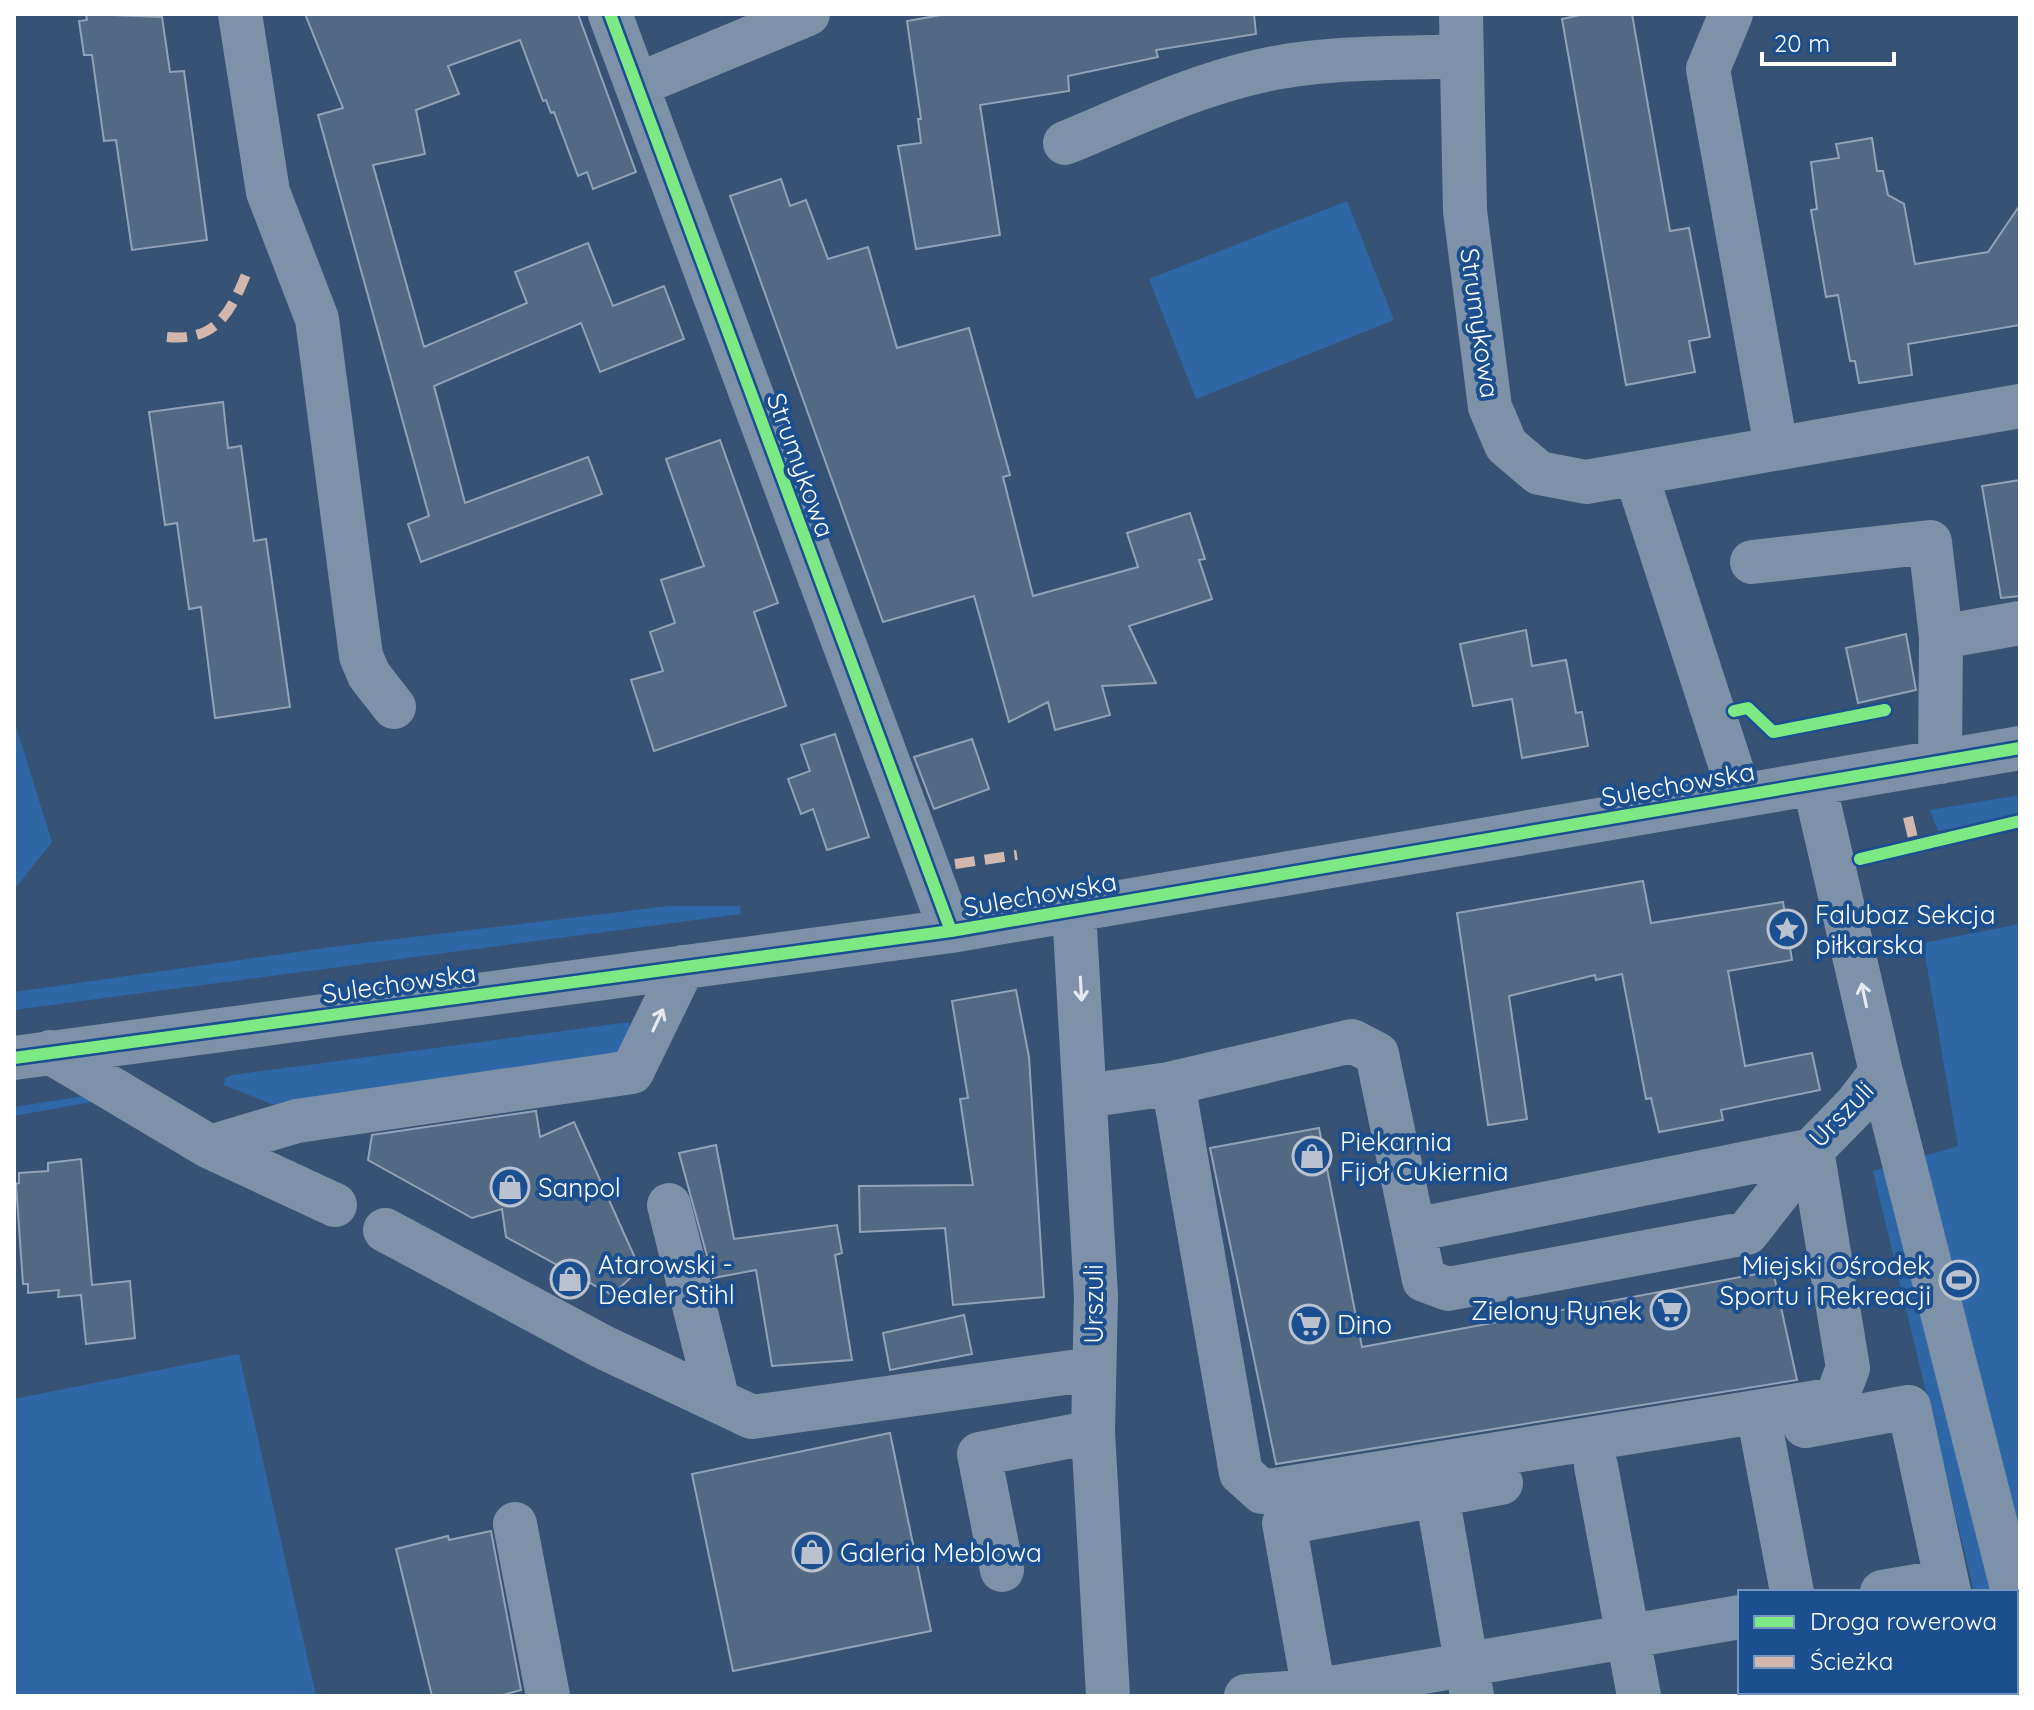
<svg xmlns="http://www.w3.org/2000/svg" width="2034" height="1710" font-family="Quicksand,sans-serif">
<rect width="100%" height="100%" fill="#365274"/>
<path fill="#2f66a5" d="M 1347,201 L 1394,320 L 1196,399 L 1149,279 Z
M 14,720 L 52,842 L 14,890 Z
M 2020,795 L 2020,816 L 1938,831 L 1930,810 Z
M 668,906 L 740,906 L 741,914 L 14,1010 L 14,992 L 339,946 Z
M 2020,924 L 2020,1696 L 2000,1696 L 1999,1692 L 2016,1692 L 2016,1592 L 1974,1592 L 1873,1171 L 1958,1146 L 1923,943 Z
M 629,1022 L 630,1032 L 621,1056 L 279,1107 L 224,1085 L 225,1078 L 232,1075 Z
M 90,1095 L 98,1101 L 14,1116 L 14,1107 Z
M 239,1354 L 316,1696 L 14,1696 L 14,1399 Z"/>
<path fill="#526984" stroke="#92a2b6" stroke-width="2" d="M 86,14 L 162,17 L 170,72 L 184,71 L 207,240 L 132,250 L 116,140 L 104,141 L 92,55 L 84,55 L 79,21 L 87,20 Z
M 305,14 L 578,14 L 636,172 L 593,189 L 587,172 L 578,176 L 554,112 L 551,113 L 546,100 L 543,101 L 520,40 L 448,66 L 459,94 L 416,110 L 425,154 L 373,165 L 424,347 L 527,303 L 515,272 L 588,243 L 613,306 L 664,286 L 684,339 L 600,372 L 581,323 L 434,386 L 465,503 L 588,457 L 602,494 L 421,562 L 408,524 L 429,516 L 318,115 L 343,108 Z
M 947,14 L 1254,14 L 1256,34 L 1156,50 L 1158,57 L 1068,76 L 1069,91 L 980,105 L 1000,235 L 916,249 L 898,146 L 921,143 L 918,119 L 921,119 L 907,21 Z
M 1585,14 L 1632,14 L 1670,231 L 1689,228 L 1710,337 L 1689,341 L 1695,372 L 1626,385 L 1562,19 Z
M 1872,138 L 1877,171 L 1883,171 L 1888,195 L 1904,204 L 1915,264 L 1988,252 L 2020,205 L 2020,325 L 1908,344 L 1912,375 L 1859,383 L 1855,361 L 1850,361 L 1838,295 L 1826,297 L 1811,210 L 1817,209 L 1811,162 L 1839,158 L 1836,144 Z
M 781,179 L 790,206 L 806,200 L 828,259 L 868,247 L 897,348 L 969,328 L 1010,475 L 1003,477 L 1033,596 L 1138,567 L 1127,533 L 1190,513 L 1205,559 L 1199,560 L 1212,599 L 1129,626 L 1156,683 L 1102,686 L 1110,715 L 1055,730 L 1048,702 L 1009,722 L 974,596 L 883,622 L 730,196 Z
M 223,402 L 228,448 L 241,446 L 254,541 L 266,539 L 290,707 L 215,718 L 201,607 L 189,609 L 177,523 L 165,525 L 149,412 Z
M 720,440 L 778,603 L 754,612 L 786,706 L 654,751 L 631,680 L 663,671 L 650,632 L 675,623 L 661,580 L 704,566 L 666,459 Z
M 2020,480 L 2020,596 L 2001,598 L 1982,486 Z
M 1526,630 L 1532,666 L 1566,660 L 1576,713 L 1582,712 L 1588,746 L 1522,758 L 1512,699 L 1473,706 L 1460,644 Z
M 1906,634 L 1916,690 L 1858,703 L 1846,648 Z
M 835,734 L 869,837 L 827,850 L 813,809 L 801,814 L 788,779 L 810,771 L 801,745 Z
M 972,739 L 989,789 L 934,809 L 914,757 Z
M 1643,881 L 1651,923 L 1783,902 L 1792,960 L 1728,971 L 1745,1066 L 1812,1053 L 1820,1090 L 1721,1110 L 1723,1120 L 1659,1132 L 1651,1098 L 1646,1099 L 1622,974 L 1596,980 L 1595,975 L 1509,996 L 1527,1119 L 1488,1125 L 1457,913 Z
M 1016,990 L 1029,1057 L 1044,1297 L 953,1305 L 945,1228 L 860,1232 L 859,1186 L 973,1185 L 960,1099 L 968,1098 L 952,1001 Z
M 536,1111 L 540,1137 L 574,1122 L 640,1269 L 612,1295 L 506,1237 L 502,1209 L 472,1218 L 368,1160 L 372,1135 Z
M 1319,1128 L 1362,1347 L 1773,1271 L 1797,1380 L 1276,1464 L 1210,1148 Z
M 716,1145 L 734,1239 L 837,1225 L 842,1253 L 835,1255 L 852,1360 L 772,1366 L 756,1270 L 713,1278 L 679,1153 Z
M 81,1159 L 92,1285 L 130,1281 L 135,1338 L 86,1344 L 81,1295 L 58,1297 L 59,1290 L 28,1293 L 28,1284 L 23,1284 L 16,1184 L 19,1183 L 19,1173 L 48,1171 L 48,1163 Z
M 964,1315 L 972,1354 L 890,1370 L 883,1333 Z
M 890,1433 L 931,1631 L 733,1671 L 692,1474 Z
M 491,1531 L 521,1690 L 499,1696 L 432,1696 L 396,1549 L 448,1536 L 449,1540 Z"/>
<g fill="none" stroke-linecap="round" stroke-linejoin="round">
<path stroke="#7d92a8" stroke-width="44" d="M 240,14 L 268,192 L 317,319 L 361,656 L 369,675 L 394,707
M 610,14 L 951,931
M 1461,14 L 1465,211 L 1490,407 L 1506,445 L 1539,473 L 1586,482 L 2020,406
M 1731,14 L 1708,69 L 1776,447
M 637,85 L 808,14
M 1065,143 C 1128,117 1193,86 1260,71 C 1325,56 1395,59 1461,56
M 1636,474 L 1740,795
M 1752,562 L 1930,542 L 1941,637 L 1940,762
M 1941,637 L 2020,623
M 1814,783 L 1881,1072 L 2013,1592
M 1074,911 L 1096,1296 L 1093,1432 L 1108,1696
M 50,1052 L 210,1147 L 335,1205
M 14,1058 L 951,931 L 2020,748
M 1173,1083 L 1241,1473 L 1262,1492 L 1836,1399 L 1848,1368 L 1812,1150
M 1085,1096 L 1169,1084 L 1352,1041 L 1377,1054 L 1424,1280 L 1448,1289 L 1747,1233 L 1812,1150
M 210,1147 L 297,1121 L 632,1072 L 683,967
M 669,1205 L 718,1401
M 385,1230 L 603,1347 L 752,1417 L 1093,1369
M 1414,1230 L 1812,1150 L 1855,1106 L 1881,1072
M 1805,1426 L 1909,1407 L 1949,1592
M 1762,1434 L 1792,1592
M 1596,1466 L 1639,1696
M 515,1524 L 548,1696
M 1002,1570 L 979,1454 L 1093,1432
M 1882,1592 L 1946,1581
M 1314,1691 L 1284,1523 L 1437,1495
M 1811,1692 L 1812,1696
M 1970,1692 L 1971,1696
M 1246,1696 L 1314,1691 L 1740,1617
M 1472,1696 L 1437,1495 L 1501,1483"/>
<path stroke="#d1b7ad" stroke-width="10" stroke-dasharray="20 10" stroke-linecap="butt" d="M 167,337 C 219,342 232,309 249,267
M 1908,817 L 1915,847 L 1919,846
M 955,864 L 1017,855"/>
<defs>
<path id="cycleway" d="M 610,14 L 951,931
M 1734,711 L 1748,708 L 1773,732 L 1885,710
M 1860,859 L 2020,821
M 14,1058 L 951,931 L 2020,748"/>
</defs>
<use href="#cycleway" stroke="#1b4f8f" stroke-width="17"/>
<use href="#cycleway" stroke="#7ce984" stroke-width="12"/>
</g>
<defs><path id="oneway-shaft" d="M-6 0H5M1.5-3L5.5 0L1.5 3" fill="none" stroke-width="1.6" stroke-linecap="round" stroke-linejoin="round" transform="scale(2)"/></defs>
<g stroke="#e5e9ee">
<use href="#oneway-shaft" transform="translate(1081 989) rotate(87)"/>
<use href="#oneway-shaft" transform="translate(1864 995) rotate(-102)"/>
<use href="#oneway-shaft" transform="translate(658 1020) rotate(-65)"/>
</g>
<defs>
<symbol id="sight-ring" viewBox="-11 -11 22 22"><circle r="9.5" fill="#1b4f8f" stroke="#b9c2ce" stroke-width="1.5"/><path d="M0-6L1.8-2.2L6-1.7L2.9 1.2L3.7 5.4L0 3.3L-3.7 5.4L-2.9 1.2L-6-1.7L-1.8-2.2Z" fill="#b9c2ce"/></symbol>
<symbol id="shop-ring" viewBox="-11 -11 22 22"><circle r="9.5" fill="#1b4f8f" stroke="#b9c2ce" stroke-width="1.5"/><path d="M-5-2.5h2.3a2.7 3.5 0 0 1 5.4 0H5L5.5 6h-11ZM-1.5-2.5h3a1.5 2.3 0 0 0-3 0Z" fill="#b9c2ce"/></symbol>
<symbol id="stadium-ring" viewBox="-11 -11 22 22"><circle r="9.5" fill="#1b4f8f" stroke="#b9c2ce" stroke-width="1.5"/><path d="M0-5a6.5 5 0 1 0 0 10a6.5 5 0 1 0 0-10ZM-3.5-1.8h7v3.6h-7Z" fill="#b9c2ce"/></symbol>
<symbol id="supermarket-ring" viewBox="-11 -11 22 22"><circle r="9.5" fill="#1b4f8f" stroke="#b9c2ce" stroke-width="1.5"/><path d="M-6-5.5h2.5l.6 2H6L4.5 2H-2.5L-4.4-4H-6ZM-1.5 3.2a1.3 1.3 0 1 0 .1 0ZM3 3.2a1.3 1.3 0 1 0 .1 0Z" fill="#b9c2ce"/></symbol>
</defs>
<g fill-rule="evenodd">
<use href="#sight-ring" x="1765" y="907" width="44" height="44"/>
<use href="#shop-ring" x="1290" y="1134" width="44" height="44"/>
<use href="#shop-ring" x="488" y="1165" width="44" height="44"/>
<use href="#shop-ring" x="548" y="1257" width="44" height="44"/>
<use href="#stadium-ring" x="1937" y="1258" width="44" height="44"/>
<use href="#supermarket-ring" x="1648" y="1288" width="44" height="44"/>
<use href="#supermarket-ring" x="1287" y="1302" width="44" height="44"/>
<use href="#shop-ring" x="790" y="1530" width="44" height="44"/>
</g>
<g text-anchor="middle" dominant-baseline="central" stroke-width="8" stroke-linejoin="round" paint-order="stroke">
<g font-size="26" fill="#fff" stroke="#1b4f8f">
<text transform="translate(1480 323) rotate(82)">Strumykowa</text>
<text transform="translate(801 465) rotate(70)">Strumykowa</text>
<text transform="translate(1678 784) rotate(-10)">Sulechowska</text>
<text transform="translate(1040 894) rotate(-10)">Sulechowska</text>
<text transform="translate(399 983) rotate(-8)">Sulechowska</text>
<text transform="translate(1841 1114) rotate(-46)">Urszuli</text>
<text transform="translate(1093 1304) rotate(-90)">Urszuli</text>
</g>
<g font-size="26" fill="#fff" stroke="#1b4f8f" text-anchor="start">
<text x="1815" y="914">Falubaz Sekcja<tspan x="1815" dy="30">piłkarska</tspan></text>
<text x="1340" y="1141">Piekarnia<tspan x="1340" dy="30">Fijoł Cukiernia</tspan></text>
<text x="538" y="1187">Sanpol</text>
<text x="598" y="1264">Atarowski -<tspan x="598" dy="30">Dealer Stihl</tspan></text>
<text x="1931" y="1265" text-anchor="end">Miejski Ośrodek<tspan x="1931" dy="30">Sportu i Rekreacji</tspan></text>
<text x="1642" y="1310" text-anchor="end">Zielony Rynek</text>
<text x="1337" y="1324">Dino</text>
<text x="840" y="1552">Galeria Meblowa</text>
</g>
</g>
<rect width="2034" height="1710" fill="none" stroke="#ffffff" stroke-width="32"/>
<rect x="1738" y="1590" width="280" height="104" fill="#1b4f8f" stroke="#7695bc" stroke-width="2"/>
<rect x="1754" y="1616" width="40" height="12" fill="#7ce984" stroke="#7695bc" stroke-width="2"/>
<text x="1810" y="1630" font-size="24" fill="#ffffff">Droga rowerowa</text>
<rect x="1754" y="1656" width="40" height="12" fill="#d1b7ad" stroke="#7695bc" stroke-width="2"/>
<text x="1810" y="1670" font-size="24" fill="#ffffff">Ścieżka</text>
<path d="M1762 52v12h132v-12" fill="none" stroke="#ffffff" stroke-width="4"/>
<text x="1774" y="52" font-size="24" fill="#ffffff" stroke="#1b4f8f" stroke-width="6" paint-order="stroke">20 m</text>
</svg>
